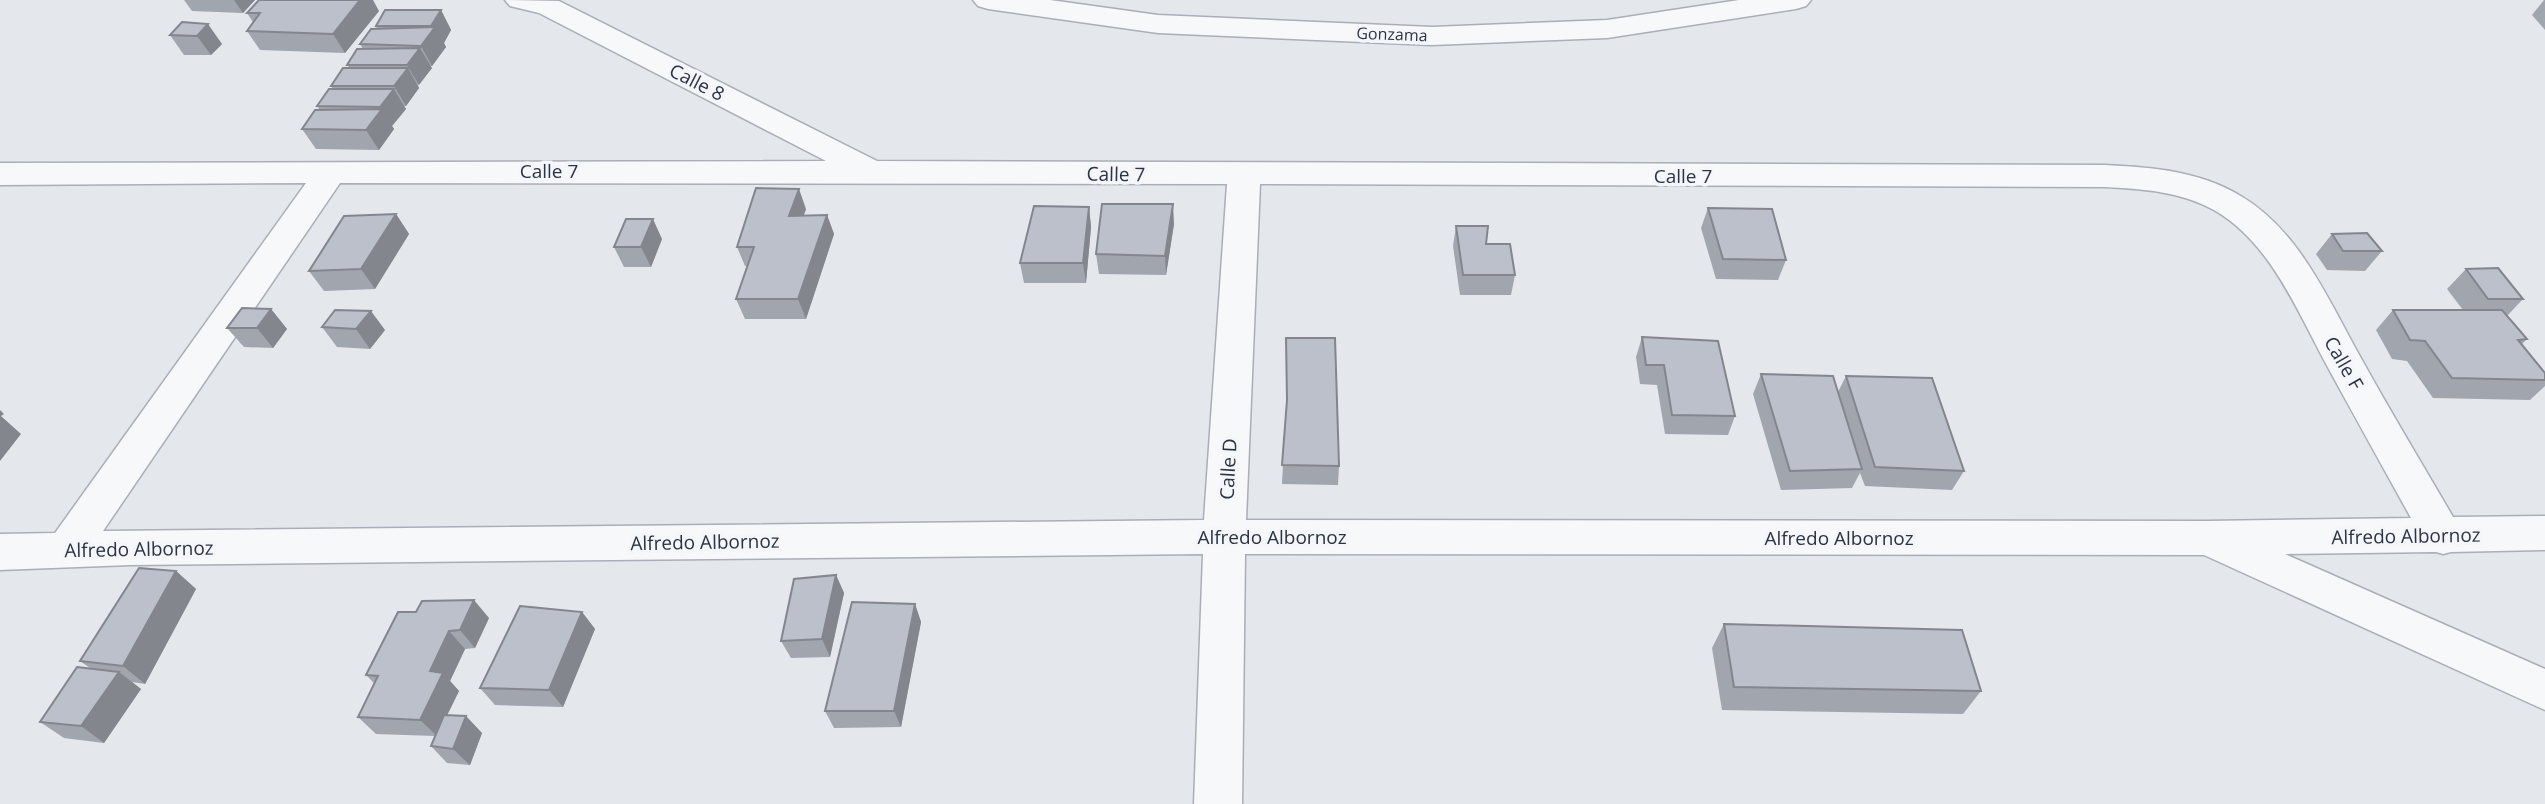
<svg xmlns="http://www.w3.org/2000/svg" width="2545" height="804" font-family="'Open Sans',sans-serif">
<rect width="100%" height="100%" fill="#e4e7ec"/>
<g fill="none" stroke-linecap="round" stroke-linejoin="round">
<defs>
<path id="street" d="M 505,0 L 559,1 L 877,161 L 2105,165 C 2150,167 2199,171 2239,195 C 2300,230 2329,302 2362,360 C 2391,413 2423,465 2453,517 L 2545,516 L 2545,550 L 2451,552 L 2443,554 L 2436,552 L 2285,554 L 2545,669 L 2545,710 L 2204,555 L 1245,554 L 1242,804 L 1194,804 L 1203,554 L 130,565 L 0,570 L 0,534 L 55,533 L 306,183 L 0,185 L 0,163 L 826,161 L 539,13 L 510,6 ZM 340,183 L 1227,184 L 1204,520 L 103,531 ZM 1260,184 L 2105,187 C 2142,189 2180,191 2214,210 C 2273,244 2299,316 2331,373 C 2357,421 2384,469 2411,518 L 2208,521 L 1246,520 Z
M 973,0 L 1050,0 L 1158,15 L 1432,27 L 1607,20 L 1739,0 L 1811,0 L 1806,6 L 1796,9 L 1607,38 L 1432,45 L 1158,33 L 988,9 L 978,6 Z"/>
</defs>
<use href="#street" stroke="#a9aeb7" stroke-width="3"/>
<use href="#street" fill="#f7f8fa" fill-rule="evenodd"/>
</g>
<path fill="#a1a5ae" d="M 184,0 L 255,0 L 243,13 L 192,11 Z
M 2544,0 L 2545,0 L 2545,30 L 2532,15 Z
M 441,10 L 451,30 L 444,43 L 446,47 L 432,66 L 430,66 L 432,68 L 418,85 L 419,88 L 406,106 L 404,106 L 406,109 L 392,126 L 394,129 L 379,150 L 316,149 L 302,129 L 320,110 L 317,106 L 333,89 L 331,86 L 350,68 L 347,65 L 363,49 L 360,44 L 377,29 L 376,26 Z
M 379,11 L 345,53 L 260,50 L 247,31 L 253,22 L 247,13 Z
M 182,22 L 222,44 L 211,55 L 184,55 L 170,35 Z
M 1089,207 L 1091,227 L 1086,283 L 1024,283 L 1020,263 Z
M 1708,208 L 1786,260 L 1778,280 L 1716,279 L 1701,228 Z
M 806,209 L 804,215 L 827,215 L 834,234 L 806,319 L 745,319 L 736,299 L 748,266 L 745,266 L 737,247 Z
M 396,214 L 409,234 L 375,289 L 324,291 L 309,271 Z
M 1174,224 L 1166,275 L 1099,274 L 1096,254 Z
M 1456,226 L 1486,244 L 1515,275 L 1511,295 L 1460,295 L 1453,246 Z
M 2332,234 L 2382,251 L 2365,271 L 2327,270 L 2316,254 Z
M 662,239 L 651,267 L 624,267 L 614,247 Z
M 2466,269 L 2523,299 L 2507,316 L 2527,339 L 2522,344 L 2545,373 L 2545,386 L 2530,400 L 2433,398 L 2407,361 L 2392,359 L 2376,330 L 2393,310 L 2463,310 L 2447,289 Z
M 271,309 L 287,329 L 273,348 L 244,347 L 227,328 Z
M 322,327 L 385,330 L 370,349 L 337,347 Z
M 1642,337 L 1735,416 L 1728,435 L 1665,434 L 1657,385 L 1640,384 L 1636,357 Z
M 1286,338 L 1339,466 L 1338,485 L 1282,484 L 1286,406 Z
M 1761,374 L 1838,392 L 1846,376 L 1964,471 L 1952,490 L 1865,486 L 1860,473 L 1852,488 L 1781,490 L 1753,394 Z
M 176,571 L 196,589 L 145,684 L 132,682 L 141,689 L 104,743 L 64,738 L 40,722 L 90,668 L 80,661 Z
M 836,575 L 844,593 L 830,657 L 791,658 L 781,641 Z
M 915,604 L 921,622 L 901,727 L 834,728 L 825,711 Z
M 398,612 L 489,618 L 475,648 L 465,649 L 450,681 L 459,691 L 447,715 L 482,733 L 470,765 L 447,763 L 431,746 L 435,736 L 376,734 L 358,717 L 374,683 L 366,675 Z
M 582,612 L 595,629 L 563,707 L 495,705 L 480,688 Z
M 1724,624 L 1981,691 L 1963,714 L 1722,710 L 1712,648 Z"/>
<path fill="#83868d" d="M 234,0 L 255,0 L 243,13 Z
M 360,0 L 373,0 L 379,11 L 345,53 L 333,34 Z
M 441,10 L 451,30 L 444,43 L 446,47 L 432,66 L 421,46 L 433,29 L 431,26 Z
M 208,24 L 222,44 L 211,55 L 197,36 Z
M 420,48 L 432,68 L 419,85 L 407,65 Z
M 408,68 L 419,88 L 406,106 L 394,86 Z
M 394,89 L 406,109 L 392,126 L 394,129 L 379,150 L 366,130 L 382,109 L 380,107 Z
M 799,189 L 806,209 L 796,236 L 789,216 Z
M 1173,204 L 1174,224 L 1166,275 L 1165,256 Z
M 1089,207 L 1091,227 L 1086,283 L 1083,263 Z
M 396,214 L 409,234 L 375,289 L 361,269 Z
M 827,215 L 834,234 L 806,319 L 798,299 Z
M 653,219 L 662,239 L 651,267 L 641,247 Z
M 271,309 L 287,329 L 273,348 L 257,328 Z
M 371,311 L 385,330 L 370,349 L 356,329 Z
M 0,410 L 4,414 L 1,416 L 21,434 L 0,461 Z
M 176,571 L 196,589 L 145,684 L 123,666 Z
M 836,575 L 844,593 L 830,657 L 822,639 Z
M 474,600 L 489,618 L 475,648 L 460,630 Z
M 915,604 L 921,622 L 901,727 L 894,711 Z
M 582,612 L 595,629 L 563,707 L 549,690 Z
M 449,631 L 465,649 L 450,681 L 459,691 L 437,736 L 420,720 L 430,671 Z
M 119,672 L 141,689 L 104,743 L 81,726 Z
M 466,716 L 482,733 L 470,765 L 453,749 Z"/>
<path fill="#bbc0ca" stroke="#83868d" stroke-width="2" d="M 259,0 L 360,0 L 333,34 L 247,31 L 260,13 L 247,13 Z
M 385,10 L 441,10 L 431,26 L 376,26 Z
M 182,22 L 208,24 L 197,36 L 170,35 Z
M 435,27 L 421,46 L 360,44 L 371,29 Z
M 420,48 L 407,65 L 347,65 L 357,49 Z
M 343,68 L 408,68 L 394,86 L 331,86 Z
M 329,89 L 394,89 L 380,107 L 317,106 Z
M 382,109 L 366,130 L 302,129 L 315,110 Z
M 756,188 L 799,189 L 789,216 L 827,215 L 798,299 L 736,299 L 754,247 L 737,247 Z
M 1102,204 L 1173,204 L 1165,256 L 1096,254 Z
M 1034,206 L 1089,207 L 1083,263 L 1020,263 Z
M 1708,208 L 1772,209 L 1786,260 L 1723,259 Z
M 396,214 L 361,269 L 309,271 L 344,216 Z
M 626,219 L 653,219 L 641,247 L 614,247 Z
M 1456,226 L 1488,226 L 1486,244 L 1510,244 L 1515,275 L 1463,275 Z
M 2367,233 L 2382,251 L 2343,251 L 2332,234 Z
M 2498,268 L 2523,299 L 2488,299 L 2466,269 Z
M 242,308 L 271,309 L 257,328 L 227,328 Z
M 335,310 L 371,311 L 356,329 L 322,327 Z
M 2393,310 L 2502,310 L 2527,339 L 2518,340 L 2545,373 L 2545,380 L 2452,378 L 2425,341 L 2410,340 Z
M 1642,337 L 1718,341 L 1735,416 L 1672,415 L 1664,365 L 1646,365 Z
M 1286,338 L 1335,338 L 1339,466 L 1282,465 L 1287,400 Z
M 1761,374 L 1833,376 L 1862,469 L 1790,471 Z
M 1846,376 L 1932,378 L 1964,471 L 1875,467 Z
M 139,568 L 176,571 L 123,666 L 80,661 Z
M 836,575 L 822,639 L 781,641 L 794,579 Z
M 474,600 L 460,630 L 449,631 L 430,671 L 443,673 L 420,720 L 358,717 L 378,676 L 366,675 L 398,612 L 416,612 L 422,601 Z
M 852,602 L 915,604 L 894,711 L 825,711 Z
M 520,606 L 582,612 L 549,690 L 480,688 Z
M 1724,624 L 1962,630 L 1981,691 L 1734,687 Z
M 77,667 L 119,672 L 81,726 L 40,722 Z
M 444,715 L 466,716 L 453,749 L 431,746 Z"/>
<g text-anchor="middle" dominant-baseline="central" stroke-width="7" stroke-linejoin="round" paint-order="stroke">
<g font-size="16" fill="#2b3445" stroke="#f4f6f9">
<text transform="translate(1392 34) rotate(2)">Gonzama</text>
</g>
<g font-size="19" fill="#2b3445" stroke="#f4f6f9">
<text transform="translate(697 82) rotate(27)">Calle 8</text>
<text x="549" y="171">Calle 7</text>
<text transform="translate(1116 174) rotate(1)">Calle 7</text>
<text x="1683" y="176">Calle 7</text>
<text transform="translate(2344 363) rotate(60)">Calle F</text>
<text transform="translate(1228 469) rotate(-87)">Calle D</text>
<text transform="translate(2406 536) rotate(-1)">Alfredo Albornoz</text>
<text x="1272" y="537">Alfredo Albornoz</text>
<text x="1839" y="538">Alfredo Albornoz</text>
<text transform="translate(705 542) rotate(-1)">Alfredo Albornoz</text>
<text transform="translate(139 549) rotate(-1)">Alfredo Albornoz</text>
</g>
</g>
</svg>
